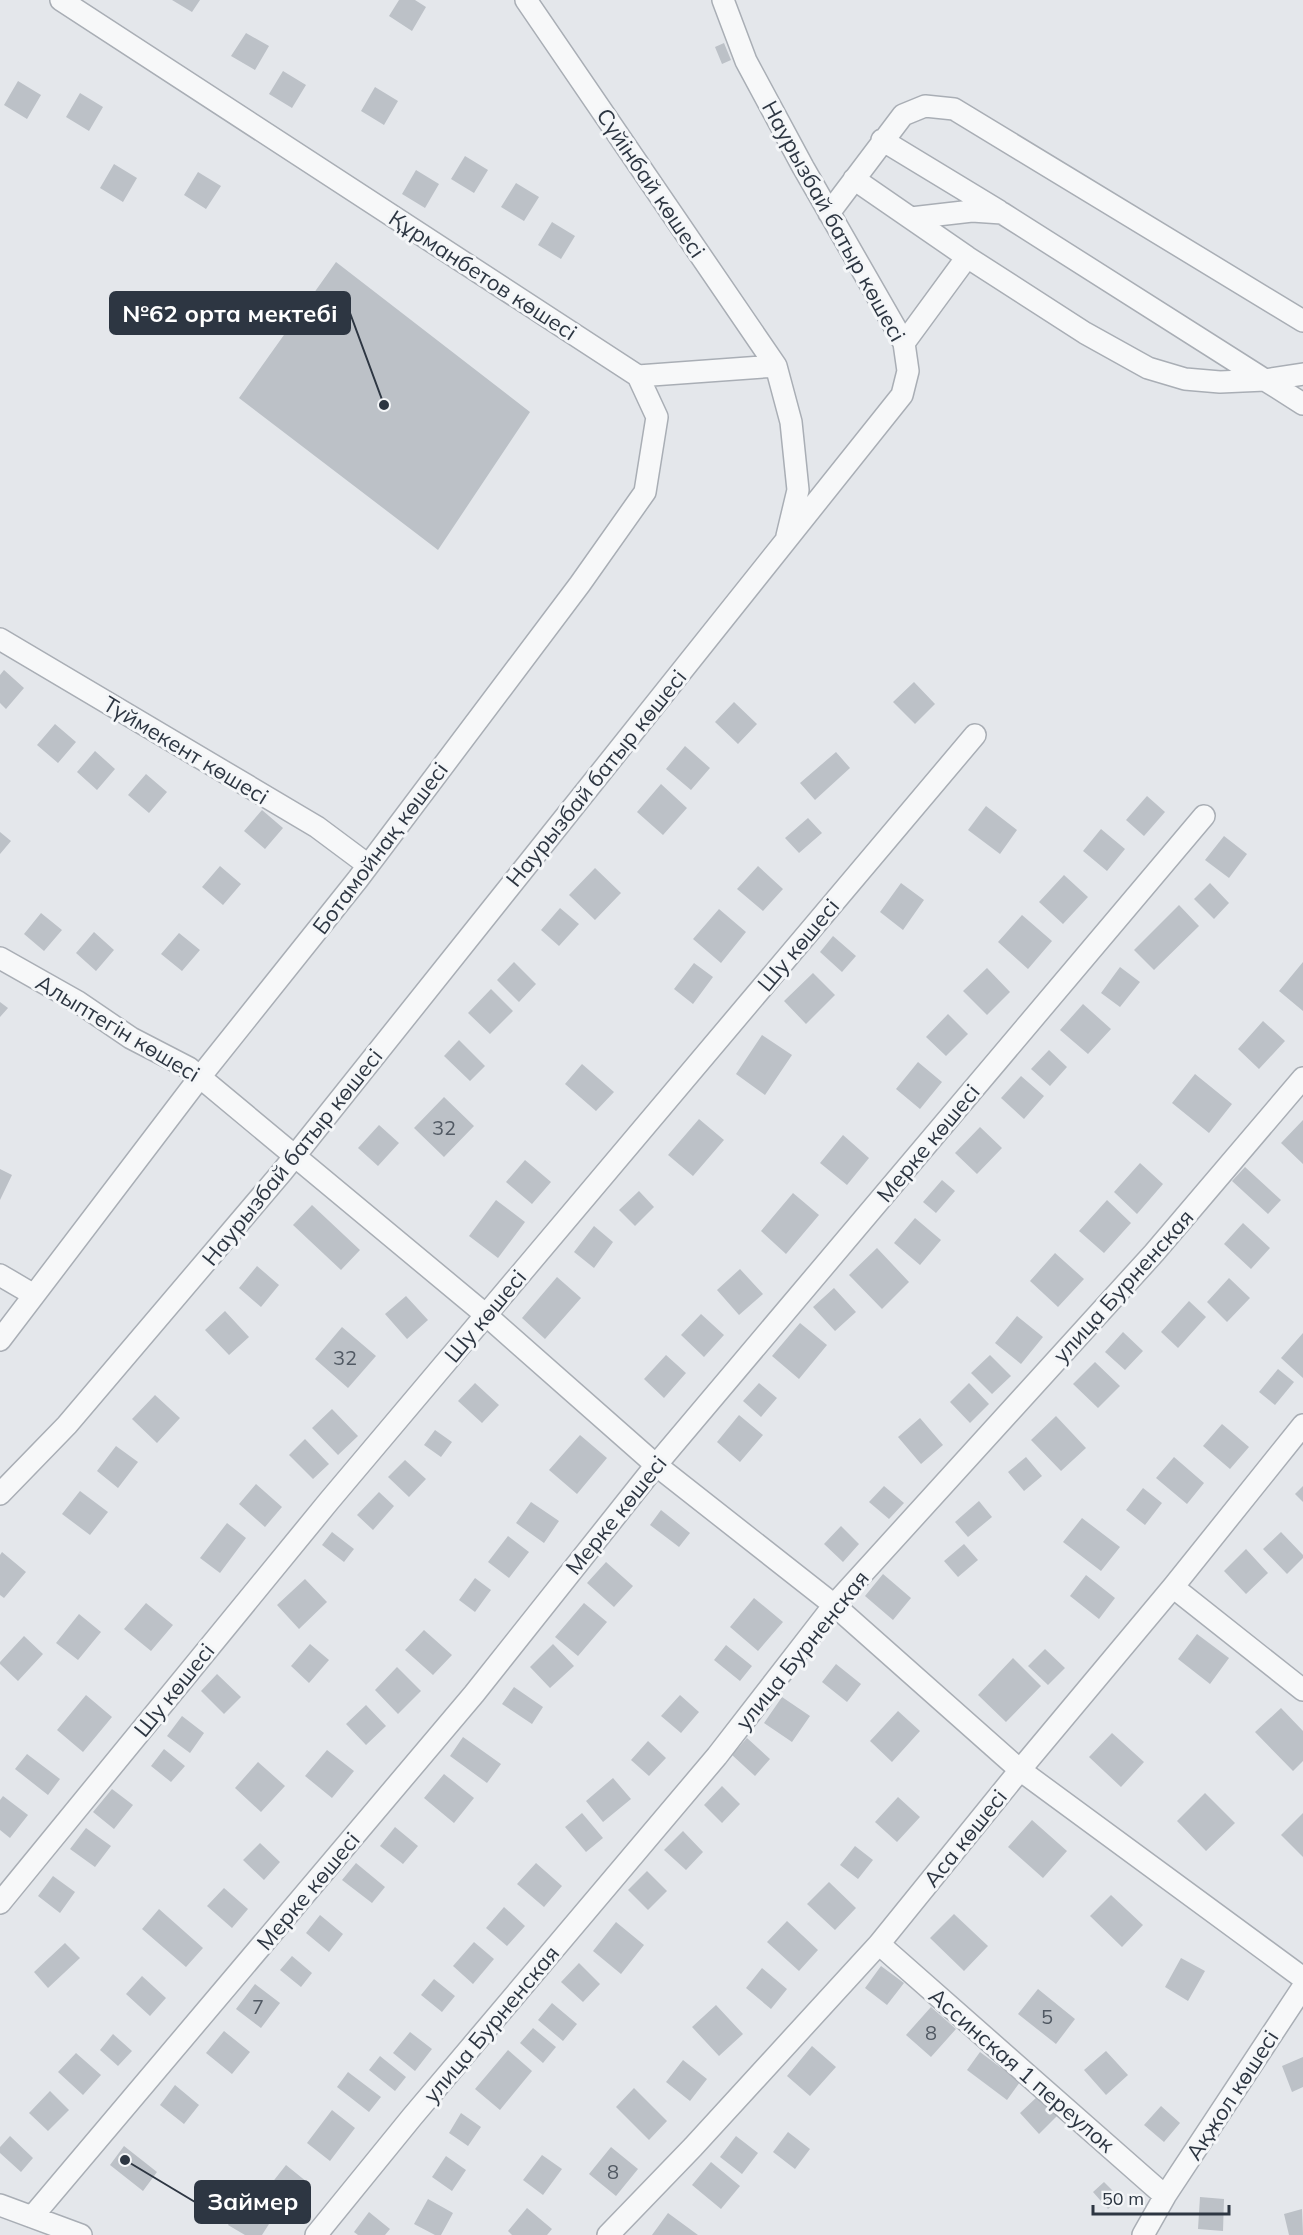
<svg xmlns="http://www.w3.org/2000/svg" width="1303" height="2235" font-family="Mulish,sans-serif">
<rect width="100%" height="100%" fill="#e4e7eb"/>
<path fill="#bcc1c7" d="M 172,0 L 200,0 L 192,12 Z
M 399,0 L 415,0 L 426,7 L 412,31 L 389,16 Z
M 246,33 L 269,46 L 255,70 L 231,56 Z
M 724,43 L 731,60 L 722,64 L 715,47 Z
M 283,71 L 306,85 L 292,108 L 269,94 Z
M 18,81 L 41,95 L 27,119 L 4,105 Z
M 375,87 L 398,101 L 384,125 L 361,111 Z
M 80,93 L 103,107 L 89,131 L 66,117 Z
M 465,156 L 488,170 L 474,193 L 451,179 Z
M 114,164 L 137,178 L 123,202 L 100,188 Z
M 416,170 L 439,184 L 425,208 L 402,194 Z
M 198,172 L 221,186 L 206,209 L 184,195 Z
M 516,183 L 539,197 L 524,221 L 501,207 Z
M 552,222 L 575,236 L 561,259 L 538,245 Z
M 336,262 L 530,412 L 438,550 L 239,398 Z
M 4,670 L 24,688 L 6,709 L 0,703 L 0,675 Z
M 914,682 L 935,704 L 915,724 L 893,702 Z
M 734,702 L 757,724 L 738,744 L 715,722 Z
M 55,724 L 76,742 L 58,763 L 37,745 Z
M 685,746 L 710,768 L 691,790 L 666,769 Z
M 95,751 L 115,769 L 97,790 L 77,772 Z
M 836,752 L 850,768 L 815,800 L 800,783 Z
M 146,774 L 167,792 L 149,813 L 128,795 Z
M 661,784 L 687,808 L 663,835 L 637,812 Z
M 1147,796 L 1165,812 L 1144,836 L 1126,820 Z
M 986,806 L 1017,830 L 1000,854 L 968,830 Z
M 262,810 L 283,828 L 265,849 L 244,831 Z
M 808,818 L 822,833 L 799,853 L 785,838 Z
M 1101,829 L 1125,849 L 1107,871 L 1083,851 Z
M 0,832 L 11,841 L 0,854 Z
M 1224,836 L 1247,854 L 1229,878 L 1205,860 Z
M 220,866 L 241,884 L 223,905 L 202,887 Z
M 758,866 L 783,889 L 763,911 L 737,889 Z
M 595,868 L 621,893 L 595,920 L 569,895 Z
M 1064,875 L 1088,897 L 1063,924 L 1039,902 Z
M 901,883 L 924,900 L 903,930 L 880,912 Z
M 1210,883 L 1229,903 L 1214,919 L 1194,899 Z
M 1179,905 L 1199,926 L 1154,970 L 1134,950 Z
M 560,908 L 579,924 L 559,946 L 541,930 Z
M 719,909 L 746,932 L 721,963 L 693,939 Z
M 41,913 L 62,930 L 44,951 L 24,934 Z
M 1022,915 L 1052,941 L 1028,969 L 998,942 Z
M 94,932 L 114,950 L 96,971 L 76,953 Z
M 179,933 L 200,950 L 182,971 L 161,954 Z
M 833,936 L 856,956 L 842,972 L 820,952 Z
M 514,962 L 536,984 L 519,1002 L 497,980 Z
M 1303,962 L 1303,1011 L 1279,991 Z
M 694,963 L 713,977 L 693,1004 L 674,989 Z
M 1120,967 L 1140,982 L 1120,1007 L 1101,993 Z
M 987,968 L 1010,992 L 987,1015 L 963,991 Z
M 813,973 L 835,995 L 806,1024 L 784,1001 Z
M 491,989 L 513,1011 L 490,1034 L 468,1013 Z
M 0,1002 L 8,1008 L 0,1017 Z
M 1083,1004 L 1111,1029 L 1088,1054 L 1060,1030 Z
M 948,1014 L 968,1034 L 946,1056 L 926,1037 Z
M 1263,1021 L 1285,1041 L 1259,1069 L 1238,1049 Z
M 762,1035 L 792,1055 L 765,1095 L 736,1074 Z
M 459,1040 L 485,1066 L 470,1081 L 444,1056 Z
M 1049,1050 L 1067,1067 L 1050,1086 L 1031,1069 Z
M 918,1062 L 942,1082 L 920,1109 L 896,1089 Z
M 582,1064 L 614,1092 L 596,1111 L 565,1084 Z
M 1195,1074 L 1232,1104 L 1209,1133 L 1172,1103 Z
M 1021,1076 L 1044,1096 L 1024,1119 L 1001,1098 Z
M 444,1097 L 474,1126 L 444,1157 L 414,1128 Z
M 699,1119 L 724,1140 L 693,1176 L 668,1155 Z
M 1303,1120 L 1303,1164 L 1281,1143 Z
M 379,1125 L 399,1143 L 378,1166 L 358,1148 Z
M 980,1127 L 1002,1148 L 977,1174 L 955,1153 Z
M 843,1135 L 869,1158 L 847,1185 L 820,1163 Z
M 525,1160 L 551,1182 L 532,1204 L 506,1182 Z
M 1140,1163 L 1163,1184 L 1137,1214 L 1114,1192 Z
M 1245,1167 L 1281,1200 L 1268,1214 L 1232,1181 Z
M 0,1169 L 12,1175 L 0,1200 Z
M 942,1180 L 955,1191 L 936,1213 L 923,1202 Z
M 639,1191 L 654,1207 L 635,1226 L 619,1210 Z
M 793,1193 L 819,1215 L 786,1254 L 761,1231 Z
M 496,1200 L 525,1222 L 498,1258 L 469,1236 Z
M 1107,1200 L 1131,1223 L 1104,1253 L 1079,1231 Z
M 312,1205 L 360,1250 L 341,1270 L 293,1225 Z
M 915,1218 L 941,1240 L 920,1265 L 894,1243 Z
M 1243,1223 L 1270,1248 L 1251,1269 L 1224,1244 Z
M 594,1226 L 613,1242 L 594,1268 L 574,1252 Z
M 877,1248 L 909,1282 L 882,1309 L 849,1275 Z
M 1055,1253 L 1084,1279 L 1058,1307 L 1030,1281 Z
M 257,1266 L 279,1285 L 261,1307 L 239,1288 Z
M 740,1269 L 763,1294 L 739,1315 L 717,1290 Z
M 557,1277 L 581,1298 L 545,1339 L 522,1318 Z
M 1229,1278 L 1250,1298 L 1227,1322 L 1207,1302 Z
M 834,1288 L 856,1312 L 835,1331 L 813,1307 Z
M 406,1296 L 428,1320 L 407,1339 L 385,1314 Z
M 1189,1301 L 1206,1317 L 1178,1348 L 1161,1332 Z
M 225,1311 L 249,1337 L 229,1355 L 205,1330 Z
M 701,1314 L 724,1335 L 704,1357 L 681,1335 Z
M 1017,1316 L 1043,1337 L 1021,1364 L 995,1343 Z
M 800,1323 L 827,1345 L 799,1379 L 772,1356 Z
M 342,1327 L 376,1356 L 348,1388 L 315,1359 Z
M 1123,1332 L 1143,1351 L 1125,1370 L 1105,1352 Z
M 1303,1333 L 1303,1378 L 1281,1358 Z
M 666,1355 L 686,1373 L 664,1398 L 644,1379 Z
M 990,1355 L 1011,1376 L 992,1394 L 971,1373 Z
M 1095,1362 L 1120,1386 L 1098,1408 L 1073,1384 Z
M 1278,1369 L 1294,1382 L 1275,1405 L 1259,1392 Z
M 475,1383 L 499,1405 L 482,1423 L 458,1401 Z
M 759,1383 L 777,1398 L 761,1417 L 743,1401 Z
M 969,1383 L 989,1404 L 970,1423 L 950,1402 Z
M 155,1395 L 180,1418 L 157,1443 L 132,1419 Z
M 332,1409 L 358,1436 L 338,1455 L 312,1428 Z
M 739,1415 L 763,1435 L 740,1462 L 717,1442 Z
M 1056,1416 L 1086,1448 L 1061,1471 L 1031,1440 Z
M 920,1418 L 943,1445 L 921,1464 L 898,1437 Z
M 1222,1424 L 1249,1447 L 1230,1469 L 1203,1446 Z
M 435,1430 L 452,1442 L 441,1457 L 424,1445 Z
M 580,1435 L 607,1458 L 577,1494 L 549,1470 Z
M 305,1439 L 329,1464 L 313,1479 L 289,1455 Z
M 116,1446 L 138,1462 L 118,1488 L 97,1471 Z
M 1026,1457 L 1042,1476 L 1024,1491 L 1008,1472 Z
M 1174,1457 L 1204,1483 L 1187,1504 L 1156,1478 Z
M 405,1460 L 426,1479 L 409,1497 L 388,1477 Z
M 256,1484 L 282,1507 L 265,1527 L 239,1504 Z
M 884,1486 L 904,1503 L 889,1519 L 869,1502 Z
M 1303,1486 L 1303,1502 L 1295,1494 Z
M 1143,1488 L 1162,1503 L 1145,1525 L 1126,1510 Z
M 80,1491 L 108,1512 L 90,1535 L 62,1514 Z
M 379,1492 L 394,1506 L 373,1530 L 357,1515 Z
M 979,1501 L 992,1517 L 968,1537 L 955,1522 Z
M 531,1502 L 559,1521 L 544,1543 L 516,1523 Z
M 661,1510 L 690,1533 L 679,1547 L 650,1525 Z
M 1082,1518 L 1120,1547 L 1101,1571 L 1063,1542 Z
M 227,1523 L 246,1538 L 220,1573 L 200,1558 Z
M 841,1526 L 859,1544 L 843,1562 L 824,1544 Z
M 332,1532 L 354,1549 L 344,1562 L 322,1545 Z
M 1281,1532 L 1303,1555 L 1303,1558 L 1287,1574 L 1263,1549 Z
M 508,1536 L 529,1552 L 509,1578 L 488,1562 Z
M 964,1544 L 978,1560 L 958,1577 L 944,1561 Z
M 1246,1549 L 1268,1573 L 1246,1594 L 1224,1571 Z
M 2,1552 L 26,1572 L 4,1598 L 0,1595 L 0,1555 Z
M 606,1562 L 633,1586 L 614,1607 L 587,1583 Z
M 883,1574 L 911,1598 L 893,1620 L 865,1596 Z
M 1086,1575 L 1115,1598 L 1099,1619 L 1070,1596 Z
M 475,1578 L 491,1590 L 475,1612 L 459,1600 Z
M 305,1579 L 327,1602 L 299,1629 L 277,1605 Z
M 754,1598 L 783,1622 L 758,1651 L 730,1627 Z
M 146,1603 L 173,1625 L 151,1651 L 124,1629 Z
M 584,1603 L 607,1622 L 578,1656 L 555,1637 Z
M 79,1614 L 101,1632 L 78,1660 L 56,1643 Z
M 424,1630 L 452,1655 L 433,1675 L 405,1650 Z
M 1197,1634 L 1229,1658 L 1210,1684 L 1178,1659 Z
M 24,1636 L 43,1654 L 18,1681 L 0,1664 L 0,1662 Z
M 310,1644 L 329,1660 L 309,1683 L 291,1666 Z
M 553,1644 L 574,1666 L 550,1688 L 530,1667 Z
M 726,1645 L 752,1666 L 740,1681 L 714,1660 Z
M 1045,1649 L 1065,1668 L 1048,1685 L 1028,1666 Z
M 1013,1658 L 1041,1686 L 1006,1722 L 978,1695 Z
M 836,1664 L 861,1684 L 847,1702 L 822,1682 Z
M 397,1667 L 421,1691 L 398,1714 L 375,1690 Z
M 217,1674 L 241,1697 L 224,1714 L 201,1691 Z
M 514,1687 L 543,1707 L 532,1724 L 502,1704 Z
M 86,1695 L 112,1717 L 83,1752 L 57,1730 Z
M 680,1695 L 699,1712 L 681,1733 L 661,1716 Z
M 782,1697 L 810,1716 L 792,1742 L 764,1723 Z
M 366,1705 L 386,1726 L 366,1745 L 346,1724 Z
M 1281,1708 L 1303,1731 L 1303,1761 L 1293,1771 L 1255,1732 Z
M 898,1711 L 920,1731 L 892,1762 L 870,1741 Z
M 182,1716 L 204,1733 L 190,1753 L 167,1736 Z
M 1112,1733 L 1144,1762 L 1121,1787 L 1089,1757 Z
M 463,1737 L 501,1764 L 487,1783 L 450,1756 Z
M 747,1738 L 770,1759 L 755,1776 L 732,1755 Z
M 648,1741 L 666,1758 L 649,1776 L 631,1760 Z
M 164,1749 L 185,1766 L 171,1782 L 151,1766 Z
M 327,1750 L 354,1771 L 332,1798 L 305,1776 Z
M 27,1754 L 60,1779 L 48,1795 L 15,1769 Z
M 258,1762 L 285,1786 L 261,1812 L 235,1788 Z
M 444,1774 L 474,1798 L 454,1823 L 424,1798 Z
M 613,1778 L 631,1799 L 603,1822 L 586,1801 Z
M 722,1786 L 740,1804 L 722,1823 L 704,1805 Z
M 112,1789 L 133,1805 L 114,1829 L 93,1812 Z
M 1205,1793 L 1235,1823 L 1206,1851 L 1177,1821 Z
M 3,1796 L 28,1815 L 10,1838 L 0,1830 L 0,1800 Z
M 898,1797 L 920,1817 L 897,1842 L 875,1822 Z
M 582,1813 L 603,1838 L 586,1852 L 565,1827 Z
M 1303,1813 L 1303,1857 L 1281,1835 Z
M 1032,1820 L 1067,1851 L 1043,1878 L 1008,1847 Z
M 395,1827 L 418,1846 L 403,1864 L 380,1846 Z
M 86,1828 L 111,1846 L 95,1867 L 70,1849 Z
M 683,1831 L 703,1852 L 686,1870 L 664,1850 Z
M 260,1843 L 280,1862 L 264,1880 L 243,1860 Z
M 855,1846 L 873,1860 L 858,1879 L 840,1865 Z
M 356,1863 L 385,1887 L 372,1903 L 342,1880 Z
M 536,1863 L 562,1886 L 544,1907 L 517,1884 Z
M 647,1871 L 667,1891 L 648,1910 L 628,1890 Z
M 53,1876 L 75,1892 L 60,1913 L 38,1896 Z
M 829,1882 L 856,1908 L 835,1930 L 807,1904 Z
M 224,1888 L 248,1909 L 232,1928 L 207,1906 Z
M 1111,1895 L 1143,1925 L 1122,1947 L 1090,1916 Z
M 504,1907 L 525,1926 L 507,1946 L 486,1928 Z
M 159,1909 L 203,1948 L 186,1967 L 142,1929 Z
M 954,1914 L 988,1946 L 964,1971 L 930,1938 Z
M 320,1915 L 343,1934 L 329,1952 L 306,1933 Z
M 787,1921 L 818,1950 L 799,1971 L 767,1942 Z
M 616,1922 L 644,1945 L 621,1974 L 593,1951 Z
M 474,1942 L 494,1959 L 473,1984 L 453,1966 Z
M 65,1943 L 80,1958 L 48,1988 L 34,1972 Z
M 292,1956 L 312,1973 L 301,1987 L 280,1970 Z
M 1181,1958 L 1205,1971 L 1188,2001 L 1165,1987 Z
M 579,1963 L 600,1984 L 583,2002 L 561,1982 Z
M 881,1966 L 904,1983 L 887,2005 L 865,1988 Z
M 762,1968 L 787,1989 L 771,2009 L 746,1988 Z
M 142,1976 L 166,1998 L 150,2016 L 126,1994 Z
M 434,1979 L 455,1996 L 442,2012 L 421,1995 Z
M 255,1984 L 280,2003 L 261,2028 L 236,2009 Z
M 1038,1989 L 1075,2019 L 1056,2044 L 1018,2014 Z
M 552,2003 L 577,2024 L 563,2041 L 538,2020 Z
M 716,2005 L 743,2034 L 719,2056 L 692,2027 Z
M 931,2007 L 956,2029 L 931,2057 L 906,2035 Z
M 533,2028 L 556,2047 L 543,2063 L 520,2043 Z
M 224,2031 L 250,2052 L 232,2074 L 206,2053 Z
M 410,2032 L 432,2049 L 415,2071 L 393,2053 Z
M 113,2034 L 132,2051 L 118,2066 L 100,2050 Z
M 812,2046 L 836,2067 L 810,2096 L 787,2076 Z
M 508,2050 L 532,2071 L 500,2110 L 475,2089 Z
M 1106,2051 L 1128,2075 L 1106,2095 L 1084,2070 Z
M 980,2052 L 1020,2082 L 1007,2100 L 967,2070 Z
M 76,2053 L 101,2075 L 83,2095 L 58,2072 Z
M 380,2056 L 406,2077 L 395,2091 L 369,2070 Z
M 1303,2057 L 1303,2087 L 1292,2092 L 1282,2066 Z
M 683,2060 L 707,2079 L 690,2101 L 666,2082 Z
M 348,2072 L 381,2097 L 369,2112 L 337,2087 Z
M 175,2085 L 199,2105 L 184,2124 L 160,2105 Z
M 634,2088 L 667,2121 L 649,2140 L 616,2107 Z
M 50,2091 L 69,2110 L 48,2131 L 29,2113 Z
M 1038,2096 L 1057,2116 L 1039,2134 L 1020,2113 Z
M 1161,2106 L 1180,2123 L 1164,2142 L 1144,2125 Z
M 332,2110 L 355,2128 L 330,2161 L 307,2143 Z
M 461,2113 L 481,2127 L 468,2146 L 449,2133 Z
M 788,2132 L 810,2149 L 795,2169 L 773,2152 Z
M 10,2136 L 33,2158 L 21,2172 L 0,2153 L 0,2147 Z
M 736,2136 L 758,2153 L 742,2174 L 720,2157 Z
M 124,2146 L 157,2172 L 143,2191 L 110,2165 Z
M 611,2147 L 638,2169 L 616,2196 L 589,2174 Z
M 542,2155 L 562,2169 L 543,2195 L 523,2180 Z
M 446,2156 L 466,2170 L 452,2191 L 432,2177 Z
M 711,2162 L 740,2186 L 721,2209 L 692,2185 Z
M 286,2165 L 307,2182 L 293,2201 L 271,2184 Z
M 1104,2182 L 1120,2198 L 1108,2209 L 1093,2192 Z
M 246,2195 L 276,2213 L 262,2235 L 245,2235 L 228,2225 Z
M 1200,2197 L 1224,2199 L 1223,2231 L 1198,2229 Z
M 428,2199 L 453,2213 L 441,2235 L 435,2235 L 414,2224 Z
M 527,2208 L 552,2229 L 547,2235 L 512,2235 L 508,2231 Z
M 1302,2209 L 1303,2235 L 1289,2235 L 1284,2214 Z
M 369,2212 L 390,2229 L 385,2235 L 358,2235 L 354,2232 Z
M 668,2213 L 698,2235 L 652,2235 Z"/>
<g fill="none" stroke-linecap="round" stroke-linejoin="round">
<defs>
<path id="minor" d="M 61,0 L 638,376 L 776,366 L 791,422 L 798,490 L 787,536
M 526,0 L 776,366
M 882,140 L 999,211
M 854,179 L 967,257 L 1085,333 L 1148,368 L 1185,379 L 1220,382 L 1265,380 L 1303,404
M 829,213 L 903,115 L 925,106 L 954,109 L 1303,321
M 911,218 L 972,211 L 1002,213 L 1265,380 L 1303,374
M 904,343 L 967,257
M 0,639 L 317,827 L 368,865
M 0,958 L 78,1002 L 131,1038 L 189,1068 L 486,1315 L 656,1465 L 834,1605 L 1020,1770 L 1303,1978
M 0,1275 L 34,1295
M 0,1340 L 200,1077 L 358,879 L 580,584 L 645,492 L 657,417 L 638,376
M 0,1494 L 67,1425 L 282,1172 L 902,395 L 908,371 L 904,343 L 803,167 L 746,61 L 723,0
M 1173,1587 L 1303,1690
M 0,1903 L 329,1501 L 975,735
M 879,1944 L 1165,2196
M 0,2205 L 81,2235
M 32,2217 L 474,1694 L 656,1465 L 1204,816
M 316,2235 L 412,2117 L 717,1756 L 834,1605 L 1154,1253 L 1303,1078
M 608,2235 L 693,2147 L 879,1944 L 1020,1770 L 1173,1587 L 1303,1425
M 1143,2235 L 1165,2196 L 1303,1987"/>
</defs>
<use href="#minor" stroke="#a9aeb5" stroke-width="24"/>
<use href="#minor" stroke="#f7f8f9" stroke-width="21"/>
</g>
<g text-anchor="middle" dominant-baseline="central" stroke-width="6" stroke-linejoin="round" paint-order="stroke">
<g font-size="20" fill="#515963">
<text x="444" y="1127">32</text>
<text x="345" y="1357">32</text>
<text x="258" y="2006">7</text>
<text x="1047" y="2016">5</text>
<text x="931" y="2032">8</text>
<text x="613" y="2171">8</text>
</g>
<g font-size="22" fill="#2d3642" stroke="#f4f6f8">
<text transform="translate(651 183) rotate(56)">Сүйінбай көшесі</text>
<text transform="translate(834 221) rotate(61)">Наурызбай батыр көшесі</text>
<text transform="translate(483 275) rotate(33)">Құрманбетов көшесі</text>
<text transform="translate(186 750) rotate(31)">Түймекент көшесі</text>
<text transform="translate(596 778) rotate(-51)">Наурызбай батыр көшесі</text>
<text transform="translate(380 848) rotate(-53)">Ботамойнақ көшесі</text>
<text transform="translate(798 945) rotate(-50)">Шу көшесі</text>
<text transform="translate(118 1028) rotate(31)">Алыптегін көшесі</text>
<text transform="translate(928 1143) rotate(-50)">Мерке көшесі</text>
<text transform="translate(292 1157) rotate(-51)">Наурызбай батыр көшесі</text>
<text transform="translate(1123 1286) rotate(-48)">улица Бурненская</text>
<text transform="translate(485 1316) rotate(-50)">Шу көшесі</text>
<text transform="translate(616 1515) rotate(-51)">Мерке көшесі</text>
<text transform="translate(802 1650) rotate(-51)">улица Бурненская</text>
<text transform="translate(174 1690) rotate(-51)">Шу көшесі</text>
<text transform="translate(965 1838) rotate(-51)">Аса көшесі</text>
<text transform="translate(308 1891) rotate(-50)">Мерке көшесі</text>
<text transform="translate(491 2024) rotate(-50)">улица Бурненская</text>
<text transform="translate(1022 2070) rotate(41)">Ассинская 1 переулок</text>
<text transform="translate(1232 2095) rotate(-57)">Ақжол көшесі</text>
</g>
</g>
<path fill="none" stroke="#2d3642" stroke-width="2" d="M384 405L350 313M125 2160L195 2202"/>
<g fill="#2d3642" stroke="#f4f6f8" stroke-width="2">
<circle cx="384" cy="405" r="6"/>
<circle cx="125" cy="2160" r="6"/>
</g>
<g fill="#2d3642" stroke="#2d3642" stroke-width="2">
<rect x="110" y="292" width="240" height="42" rx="6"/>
<rect x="195" y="2181" width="115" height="42" rx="6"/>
</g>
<g font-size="24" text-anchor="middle" font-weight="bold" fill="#fff">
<text x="230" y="322">№62 орта мектебі</text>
<text x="253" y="2210">Займер</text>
</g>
<path d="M1093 2205v9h136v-9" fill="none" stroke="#2d3642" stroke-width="3"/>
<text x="1102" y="2205" font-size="18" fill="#2d3642" stroke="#f4f6f8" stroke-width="4.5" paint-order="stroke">50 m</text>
</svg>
